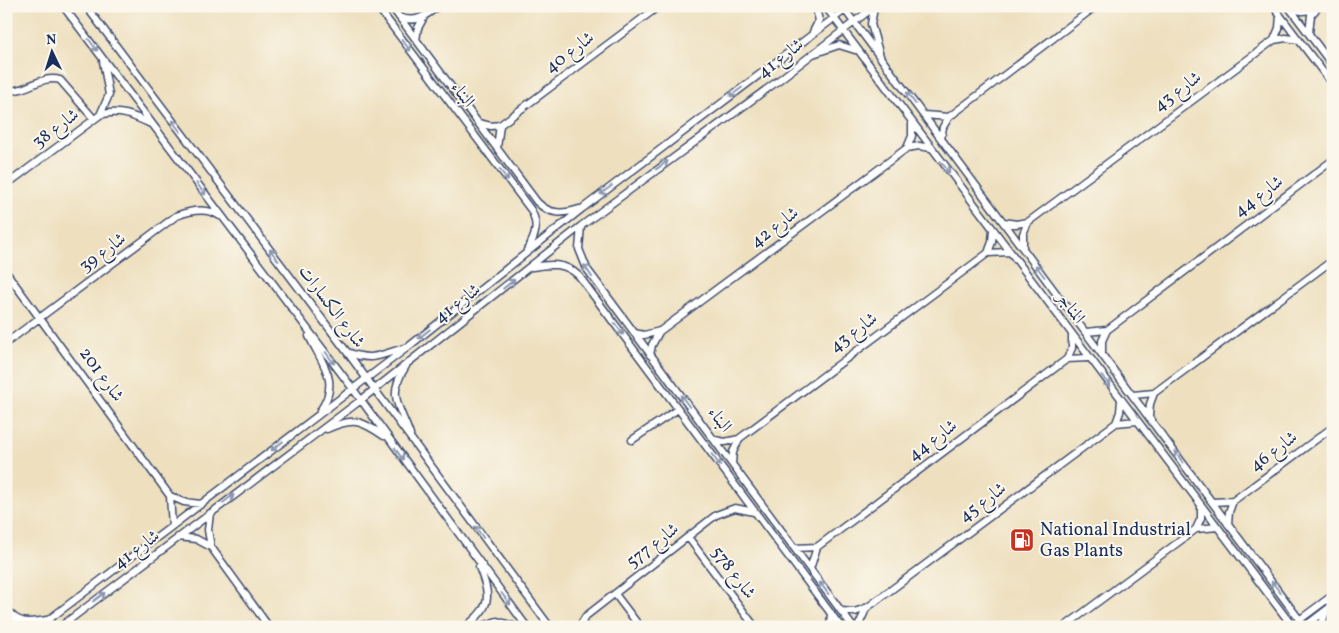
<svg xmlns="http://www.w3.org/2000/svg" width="1339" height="633" font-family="Vollkorn,Amiri,serif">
<rect width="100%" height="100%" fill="#fbf7ec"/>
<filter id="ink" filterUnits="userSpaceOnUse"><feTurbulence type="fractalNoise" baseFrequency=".02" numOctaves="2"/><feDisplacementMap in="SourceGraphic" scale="10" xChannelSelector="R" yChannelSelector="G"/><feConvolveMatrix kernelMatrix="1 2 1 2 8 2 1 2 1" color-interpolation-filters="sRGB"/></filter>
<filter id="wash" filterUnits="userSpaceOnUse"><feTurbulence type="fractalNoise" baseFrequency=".0096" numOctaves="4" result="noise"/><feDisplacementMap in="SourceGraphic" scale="20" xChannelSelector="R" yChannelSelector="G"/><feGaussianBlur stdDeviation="1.12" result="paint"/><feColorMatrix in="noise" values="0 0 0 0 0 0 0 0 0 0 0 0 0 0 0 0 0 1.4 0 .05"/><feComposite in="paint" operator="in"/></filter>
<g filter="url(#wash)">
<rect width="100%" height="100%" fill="#eee0bf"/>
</g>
<g filter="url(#ink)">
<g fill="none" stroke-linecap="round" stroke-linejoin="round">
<defs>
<path id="minor" d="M 63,6 L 353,389 L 527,627
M 86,6 L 347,352 L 550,627
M 377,6 L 531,210 C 539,225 536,236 527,250
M 391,6 L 537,202 C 550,215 563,214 579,209
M 825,6 L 1293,627
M 842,6 L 1305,627
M 1273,6 L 1333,85
M 1288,6 L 1333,66
M 874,8 L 871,24 L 880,56
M 1290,9 L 1302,11 L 1314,10
M 399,17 C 415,24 426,16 438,6
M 813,32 L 819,20 L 815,6
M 1309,33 L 1311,15 L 1319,6
M 416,40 L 418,28 L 424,17
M 1274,40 L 1279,28 L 1280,15
M 813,54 L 839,45 L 855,50
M 6,90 C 25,94 41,74 60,80 L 94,119
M 100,115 C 120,109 134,116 153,125
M 924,115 L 949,117
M 478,123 L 491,126 L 500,125 L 659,6
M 941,139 L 943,127 L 949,117 L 1096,6
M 497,148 L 500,125
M 907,148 L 912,136 L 912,123
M 6,185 L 100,115 L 109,95 L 103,61
M 1004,222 L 1016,224 L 1028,222 L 1274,40 L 1286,38 L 1299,40
M 581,226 L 579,249 L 587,269 L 853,627
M 1023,247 L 1023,234 L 1028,222
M 988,253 L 992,242 L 993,230
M 532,267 C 549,264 565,262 579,276 L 841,627
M 6,272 L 170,496 L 172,526
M 1086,332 L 1107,330 L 1333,160
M 634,333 L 644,335 L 660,331 L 907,148 L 919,146 L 931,148
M 309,336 C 322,364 341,381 320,411
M 6,343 L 176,216 C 191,210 207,207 220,216
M 347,352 C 372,362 380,355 404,348
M 1102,353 L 1102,341 L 1107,330
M 650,355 L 652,345 L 659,332
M 1067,359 L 1072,348 L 1072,336
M 406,366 C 386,396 400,406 410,435
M 1133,395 L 1154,393 L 1333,260
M 1149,416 L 1150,404 L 1154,393
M 1116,423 L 1120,412 L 1121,400
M 327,429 C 353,417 361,420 384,436
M 632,440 L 678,409
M 715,440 L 725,442 L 739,439
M 732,463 L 733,452 L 740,438 L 988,253 L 1009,252
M 170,496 L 184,502 L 201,504
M 1212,502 L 1233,501 L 1333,427
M 210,513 L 208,530 L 211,547
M 1228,524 L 1229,512 L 1233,501
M 1196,529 L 1201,518 L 1201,506
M 178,537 L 196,539 L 211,547 L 269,627
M 688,537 L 755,627
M 795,548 L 817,547 L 1067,359 L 1088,358
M 810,569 L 817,547
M 615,594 L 640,627
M 6,609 C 19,625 28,623 47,620
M 841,611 L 855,612 L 868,607 L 1116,423 L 1137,421
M 13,618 L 14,627
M 1298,621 L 1333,595
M 39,627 L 408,347 L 583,208 L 850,6
M 60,627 L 361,400 L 581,226 L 775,83 L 875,6
M 465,627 C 492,607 491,596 479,567
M 480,627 L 497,621 L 517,627
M 579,627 L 586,616 L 716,515 L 735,508 L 754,512
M 830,627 L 831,613
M 858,627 L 866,609
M 1064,627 L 1196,529 L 1218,527
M 1304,627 L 1333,605
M 1321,627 L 1326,611"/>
</defs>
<use href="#minor" stroke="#3b4a6d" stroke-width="9"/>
<use href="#minor" stroke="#fff" stroke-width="6"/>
</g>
<defs><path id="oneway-shaft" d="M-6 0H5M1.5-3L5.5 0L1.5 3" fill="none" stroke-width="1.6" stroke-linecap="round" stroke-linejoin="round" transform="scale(1.25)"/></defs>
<g stroke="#8d97ae">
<use href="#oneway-shaft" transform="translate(93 45) rotate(53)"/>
<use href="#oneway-shaft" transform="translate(406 45) rotate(53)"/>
<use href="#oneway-shaft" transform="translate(736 92) rotate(143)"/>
<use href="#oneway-shaft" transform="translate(911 98) rotate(-127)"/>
<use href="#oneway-shaft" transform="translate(176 126) rotate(-127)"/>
<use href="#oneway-shaft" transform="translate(662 165) rotate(-36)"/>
<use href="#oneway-shaft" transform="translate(945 167) rotate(53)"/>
<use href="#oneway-shaft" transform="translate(504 175) rotate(53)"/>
<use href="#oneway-shaft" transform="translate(201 189) rotate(53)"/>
<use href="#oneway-shaft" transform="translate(606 190) rotate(143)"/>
<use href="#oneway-shaft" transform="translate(274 255) rotate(-127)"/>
<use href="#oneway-shaft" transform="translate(588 271) rotate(-124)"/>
<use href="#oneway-shaft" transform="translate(1040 271) rotate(-127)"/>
<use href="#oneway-shaft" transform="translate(509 284) rotate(-38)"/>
<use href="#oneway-shaft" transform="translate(619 329) rotate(53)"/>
<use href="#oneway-shaft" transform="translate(424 334) rotate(142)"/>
<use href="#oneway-shaft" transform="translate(330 358) rotate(53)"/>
<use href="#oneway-shaft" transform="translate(1106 381) rotate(53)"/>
<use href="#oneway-shaft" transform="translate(685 401) rotate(-127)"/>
<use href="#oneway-shaft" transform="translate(277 446) rotate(142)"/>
<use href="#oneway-shaft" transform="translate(399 454) rotate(54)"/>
<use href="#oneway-shaft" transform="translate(1179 457) rotate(-126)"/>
<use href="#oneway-shaft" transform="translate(716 460) rotate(53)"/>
<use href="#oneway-shaft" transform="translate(228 499) rotate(-37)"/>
<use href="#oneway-shaft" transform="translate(479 532) rotate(-127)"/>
<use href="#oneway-shaft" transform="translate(1276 587) rotate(-127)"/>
<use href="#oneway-shaft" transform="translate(824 588) rotate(-126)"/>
<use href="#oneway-shaft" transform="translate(99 597) rotate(-37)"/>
<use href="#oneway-shaft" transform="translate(506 599) rotate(53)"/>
</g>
</g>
<defs>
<symbol id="fuel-square" viewBox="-11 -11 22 22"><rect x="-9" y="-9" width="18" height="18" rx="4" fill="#c8321e" stroke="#fbf7ec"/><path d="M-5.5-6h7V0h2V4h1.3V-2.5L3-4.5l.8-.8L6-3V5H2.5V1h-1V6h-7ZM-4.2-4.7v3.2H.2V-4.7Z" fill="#fff"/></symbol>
</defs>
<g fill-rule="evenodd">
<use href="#fuel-square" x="1008" y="526" width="28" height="28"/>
</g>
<g text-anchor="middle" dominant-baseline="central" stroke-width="4" stroke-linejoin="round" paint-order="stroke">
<g font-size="18" fill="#1b2f5e" stroke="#fbf7ec">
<text transform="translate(570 53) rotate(-37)">شارع 40</text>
<text transform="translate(781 59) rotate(-38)">شارع 41</text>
<text transform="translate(1178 92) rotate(-37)">شارع 43</text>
<text transform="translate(462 95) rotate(53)">البناء</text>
<text transform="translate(56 129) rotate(-37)">شارع 38</text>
<text transform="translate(1259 197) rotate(-37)">شارع 44</text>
<text transform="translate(775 228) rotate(-37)">شارع 42</text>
<text transform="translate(103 253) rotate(-37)">شارع 39</text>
<text transform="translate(458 304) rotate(-38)">شارع 41</text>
<text transform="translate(331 307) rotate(53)">شارع الكسارات</text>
<text transform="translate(1070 308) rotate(53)">المناجر</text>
<text transform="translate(854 333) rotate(-37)">شارع 43</text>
<text transform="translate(101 375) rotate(54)">شارع 201</text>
<text transform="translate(719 420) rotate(53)">البناء</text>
<text transform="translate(933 441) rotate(-37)">شارع 44</text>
<text transform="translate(1274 452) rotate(-37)">شارع 46</text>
<text transform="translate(983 503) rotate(-37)">شارع 45</text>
<text transform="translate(653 546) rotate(-38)">شارع 577</text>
<text transform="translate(137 550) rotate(-37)">شارع 41</text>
<text transform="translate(733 573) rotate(53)">شارع 578</text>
</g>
<g font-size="18" fill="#1b2f5e" stroke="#fbf7ec" text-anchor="start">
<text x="1040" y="530">National Industrial<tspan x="1040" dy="21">Gas Plants</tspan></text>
</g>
</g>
<rect width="1339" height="633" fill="none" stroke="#fbf7ec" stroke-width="25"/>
<g transform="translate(52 52) rotate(356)" stroke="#fbf7ec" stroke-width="4" paint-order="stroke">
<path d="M0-4L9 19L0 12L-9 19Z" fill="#1b2f5e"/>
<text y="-8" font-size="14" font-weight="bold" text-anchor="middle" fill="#1b2f5e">N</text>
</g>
</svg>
